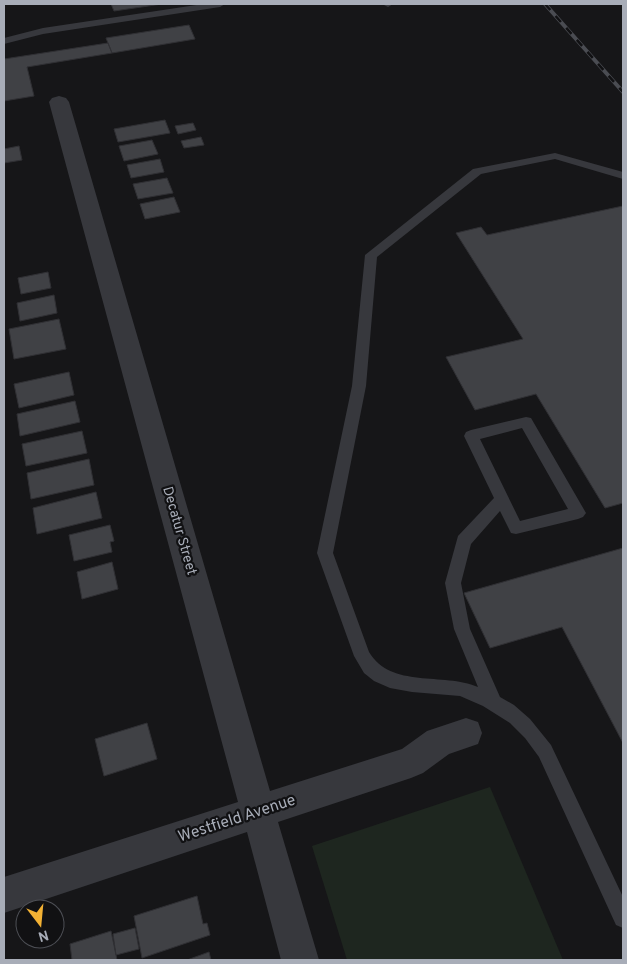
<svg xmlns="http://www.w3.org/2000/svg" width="627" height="964" font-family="Overpass,sans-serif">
<rect width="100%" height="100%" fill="#161618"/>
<path fill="#1e261f" d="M 490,787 L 563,960 L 347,960 L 312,846 Z"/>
<path fill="#404145" stroke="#303034" d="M 111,4 L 162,4 L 114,11 Z
M 189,25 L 195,39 L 112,53 L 106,38 Z
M 108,43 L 112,53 L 27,67 L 34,96 L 4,101 L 4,59 Z
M 165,120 L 170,133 L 118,142 L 114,129 Z
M 193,123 L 196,130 L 178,134 L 175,126 Z
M 201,137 L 204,145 L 184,148 L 181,141 Z
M 152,140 L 158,154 L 124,161 L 119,146 Z
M 19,146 L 22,160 L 4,163 L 4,149 Z
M 160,159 L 164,172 L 131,178 L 127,165 Z
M 167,178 L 173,193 L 138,199 L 133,184 Z
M 174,197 L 180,212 L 145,219 L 140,204 Z
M 623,206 L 623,503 L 605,508 L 536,394 L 475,410 L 446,357 L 523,339 L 456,233 L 481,227 L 487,235 Z
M 48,272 L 51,288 L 21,294 L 18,278 Z
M 54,295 L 57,313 L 20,321 L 17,303 Z
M 59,319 L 66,349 L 14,359 L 9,329 Z
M 69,372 L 74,395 L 19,408 L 14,384 Z
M 75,401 L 80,422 L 20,436 L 17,414 Z
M 82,431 L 87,453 L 26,466 L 22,444 Z
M 89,459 L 94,485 L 31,499 L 27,473 Z
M 96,492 L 102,518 L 37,534 L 33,508 Z
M 110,525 L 114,541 L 110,542 L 112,552 L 74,561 L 69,535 Z
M 623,548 L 623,743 L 562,627 L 490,648 L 464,593 Z
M 112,562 L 118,589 L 82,599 L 77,572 Z
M 147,723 L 157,759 L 104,776 L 95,739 Z
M 197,896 L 203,924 L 207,923 L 210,935 L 142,958 L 134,916 Z
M 135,928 L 139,949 L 116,955 L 113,934 Z
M 111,931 L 117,960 L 72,960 L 70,944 Z
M 209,952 L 211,960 L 187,960 Z"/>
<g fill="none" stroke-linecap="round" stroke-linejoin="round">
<path fill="#37383d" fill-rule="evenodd" d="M 203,4 L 225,4 L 220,7 L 43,34 L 4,44 L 4,38 L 43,28 Z
M 382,4 L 393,4 L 388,7 Z
M 555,153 L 623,172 L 623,179 L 555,159 L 481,174 L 377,257 L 366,386 L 333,553 L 369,652 C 391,689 443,672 478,687 L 454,629 L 445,583 L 458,536 L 494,498 L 464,436 L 466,432 L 471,430 L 526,417 L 531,418 L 586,513 L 583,517 L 578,519 L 516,534 L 511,533 L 500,511 L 471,544 L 461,583 L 470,629 L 500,697 L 514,705 L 530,719 L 551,745 L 623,897 L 623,928 L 616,925 L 539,757 L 525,738 L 510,723 L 483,706 L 460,696 L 412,692 L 390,688 L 374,681 L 364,673 L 354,656 L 317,553 L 352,386 L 365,255 L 473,169 ZM 522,428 L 568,509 L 520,521 L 480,439 Z"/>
<path fill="#37383d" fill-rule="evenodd" d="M 59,96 L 66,98 L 69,102 L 270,791 L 402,749 L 427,731 L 466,718 L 478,722 L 482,733 L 478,744 L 449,754 L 423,773 L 411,778 L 278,822 L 319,960 L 281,960 L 247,832 L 4,913 L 4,877 L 238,802 L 49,102 L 52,98 Z"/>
<defs>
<path id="rail" d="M 545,4 L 623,92"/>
</defs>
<use href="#rail" stroke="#4a4c52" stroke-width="4"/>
<use href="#rail" stroke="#111113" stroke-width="2.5" stroke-dasharray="8" stroke-linecap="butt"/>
</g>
<g text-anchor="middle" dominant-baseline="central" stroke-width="4.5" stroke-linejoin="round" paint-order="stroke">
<g font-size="14" fill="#a8adb8" stroke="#111113">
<text transform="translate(179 531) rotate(74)">Decatur Street</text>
</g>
<g font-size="16" fill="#a8adb8" stroke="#111113">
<text transform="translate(237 819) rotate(-18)">Westfield Avenue</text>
</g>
</g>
<rect width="627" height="964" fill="none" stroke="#a8adb8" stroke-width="10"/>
<g transform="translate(40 924) rotate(164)"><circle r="24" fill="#111113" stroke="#4d4f55"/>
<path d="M0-4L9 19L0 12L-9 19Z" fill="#f2b134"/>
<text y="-8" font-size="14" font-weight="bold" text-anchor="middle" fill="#a8adb8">N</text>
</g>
</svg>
